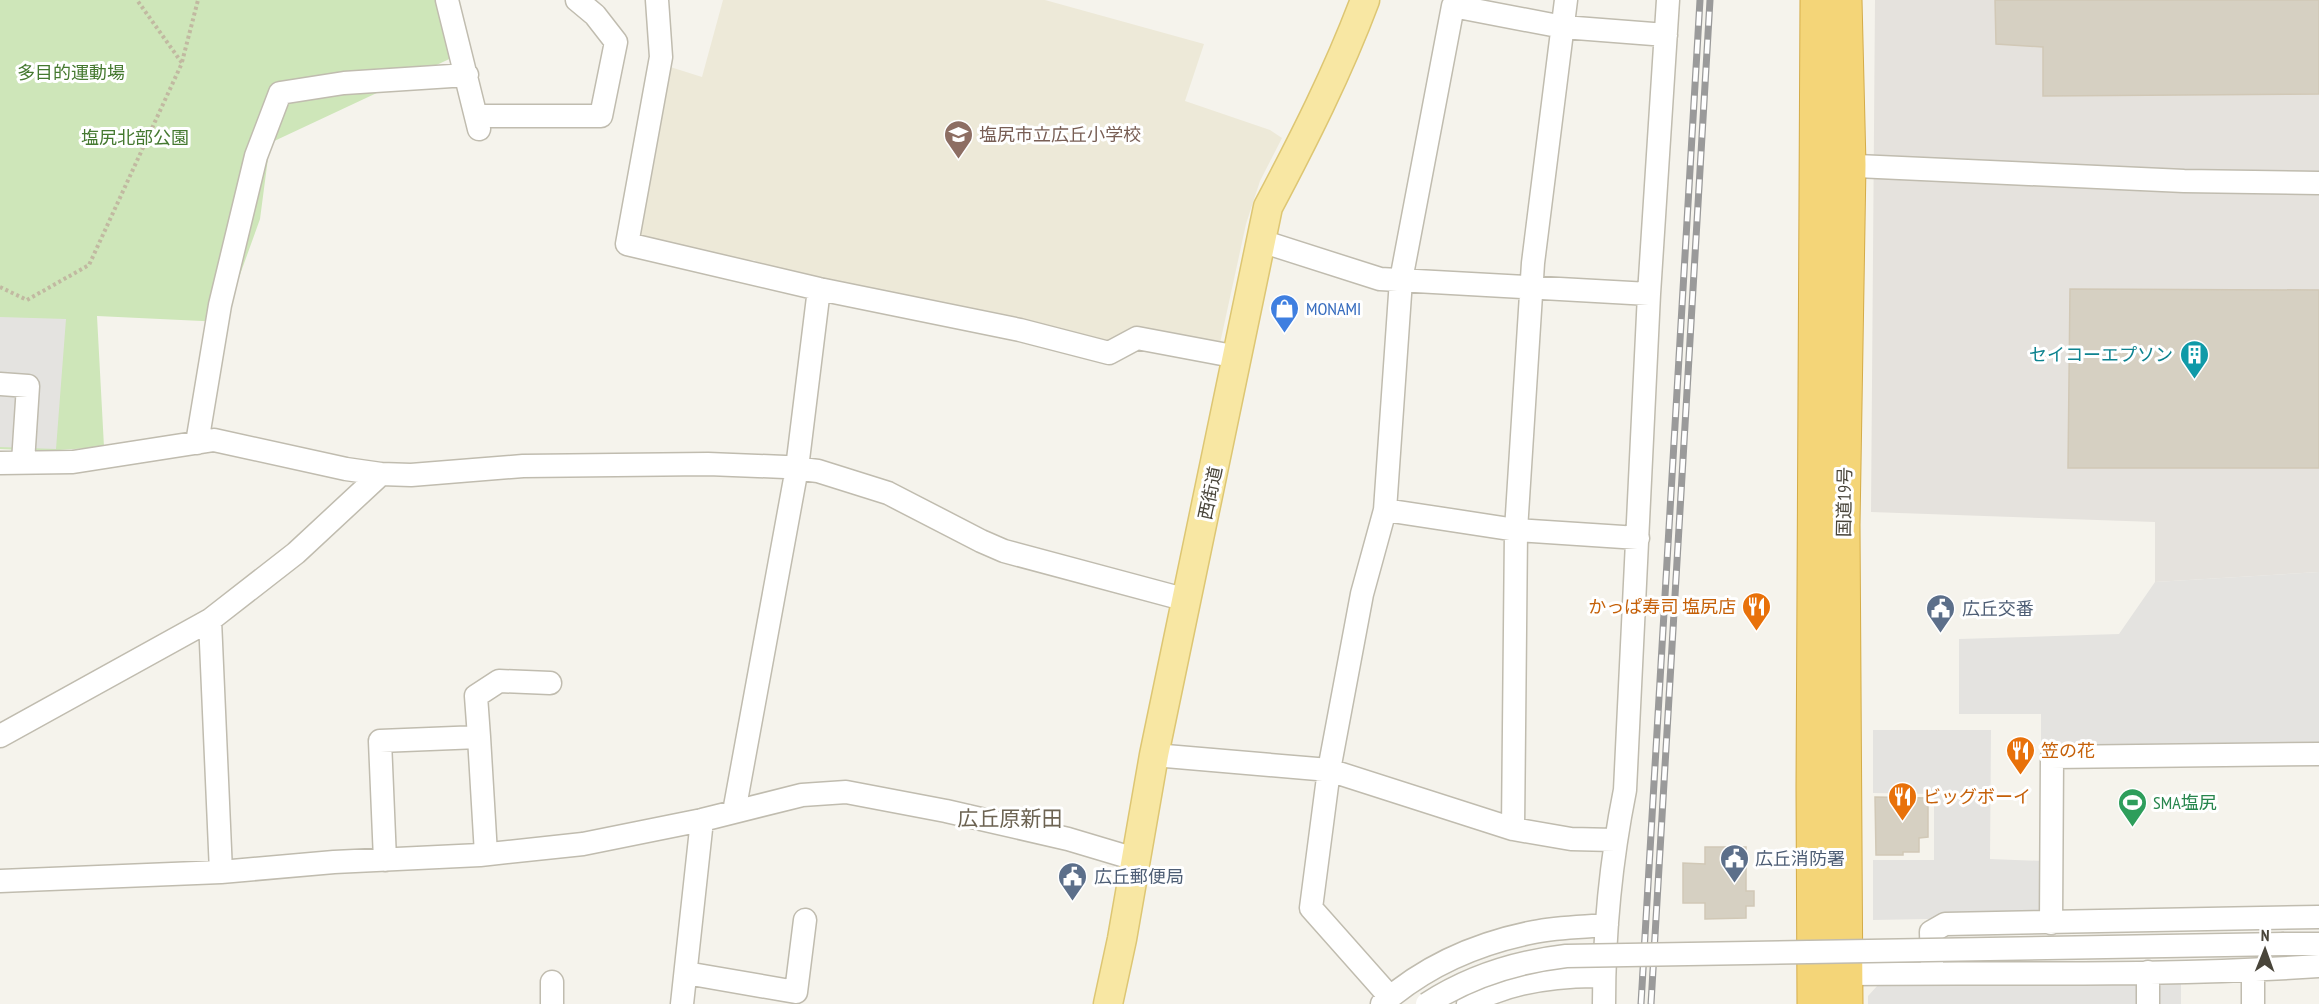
<svg xmlns="http://www.w3.org/2000/svg" width="2319" height="1004" font-family="'PT Sans Narrow','Noto Sans JP',sans-serif">
<rect width="100%" height="100%" fill="#f5f3ec"/>
<path fill="#e5e2dd" d="M 1875,0 L 2319,0 L 2319,572 L 2155,582 L 2155,522 L 1871,512 Z"/>
<path fill="#ede9d8" d="M 723,0 L 1045,0 L 1204,44 L 1185,101 L 1270,130 L 1282,138 L 1260,181 L 1246,224 L 1219,348 L 1111,347 L 770,271 L 754,260 L 734,261 L 631,238 L 664,65 L 702,77 Z"/>
<path fill="#cee6b9" d="M 0,0 L 446,0 L 460,54 L 270,143 L 260,219 L 223,322 L 97,316 L 104,447 L 45,451 L 0,449 Z"/>
<path fill="#e4e3e0" d="M 0,317 L 66,319 L 56,449 L 0,447 Z
M 2319,572 L 2319,745 L 2041,750 L 2041,714 L 1959,714 L 1959,639 L 2119,634 L 2155,582 Z
M 1873,730 L 1991,730 L 1990,859 L 2042,861 L 2041,911 L 2034,917 L 1873,920 L 1873,860 L 1934,860 L 1934,794 L 1873,793 Z
M 2181,977 L 2181,1004 L 1868,1004 L 1868,996 L 1878,985 Z"/>
<path fill="#d6d0c2" stroke="#d1c8b6" stroke-width="1.5" d="M 1995,0 L 2319,0 L 2319,94 L 2043,96 L 2043,47 L 1996,44 Z
M 2070,289 L 2319,290 L 2319,468 L 2068,468 Z
M 1875,797 L 1928,798 L 1928,837 L 1919,838 L 1919,852 L 1903,852 L 1903,855 L 1876,855 Z
M 1705,847 L 1746,847 L 1746,891 L 1754,891 L 1754,906 L 1746,906 L 1746,918 L 1705,919 L 1705,903 L 1683,903 L 1683,863 L 1705,864 Z"/>
<g fill="none" stroke-linecap="round" stroke-linejoin="round">
<defs>
<path id="minor" d="M 447,0 L 479,129
M 657,0 L 661,57 L 627,244 L 819,289 L 1020,330 L 1109,353 L 1137,338 L 1238,357
M 477,116 L 601,116 L 616,42 L 595,15 L 577,0
M 1835,165 L 2184,181 L 2319,183
M 1261,241 L 1380,279 L 1649,294
M 0,384 L 28,386 L 23,462
M 197,443 L 220,305 L 256,156 L 280,93 L 344,83 L 467,75
M 0,463 L 73,462 L 214,440 L 346,469 L 381,474 L 411,475 L 523,466 L 708,464 L 785,467 L 818,471 L 888,493 L 981,541 L 1004,551 L 1187,600
M 1385,510 L 1516,530 L 1638,538
M 210,620 L 221,872
M 0,736 L 210,620 L 296,553 L 381,474
M 479,737 L 476,696 L 499,681 L 550,683
M 1154,755 L 1329,770 L 1513,829 L 1571,839 L 1615,840
M 734,812 L 797,468 L 819,289
M 1513,829 L 1516,530 L 1533,263 L 1566,0
M 385,860 L 380,741 L 479,737 L 486,854
M 0,881 L 221,872 L 334,862 L 480,855 L 583,844 L 702,820 L 802,795 L 846,792 L 946,811 L 1068,839 L 1135,859
M 2051,923 L 2052,757 L 2319,754
M 2284,944 L 2319,944
M 1932,969 L 1931,932 L 1945,924 L 2319,917
M 2253,971 L 2253,1004
M 686,973 L 796,992 L 805,920
M 1832,974 C 1994,972 2157,977 2319,966
M 1390,997 L 1311,908 L 1329,770 L 1362,594 L 1385,510 L 1401,280 L 1453,6 L 1563,27 L 1666,35
M 552,1004 L 552,982
M 682,1004 L 702,820
M 1382,1004 C 1425,966 1478,943 1534,932 C 1557,927 1583,927 1607,925
M 1468,1004 C 1510,981 1557,975 1604,976
M 1604,1004 C 1604,932 1611,860 1625,790 L 1649,294 L 1668,0
M 2148,1004 L 2148,972"/>
<path id="major" d="M 1108,1004 L 1122,939 L 1154,755 L 1268,207 C 1304,139 1338,72 1365,0"/>
<path id="highway" d="M 1845,0 L 1849,165 L 1843,525 L 1846,1004
M 1814,1004 L 1813,787 L 1817,0"/>
</defs>
<use href="#minor" stroke="#c0bcaf" stroke-width="25"/>
<use href="#major" stroke="#ddc673" stroke-width="31"/>
<use href="#highway" stroke="#d4ac48" stroke-width="35"/>
<path stroke="#c1b9a1" stroke-width="4" stroke-dasharray="3 3" stroke-linecap="butt" d="M 182,62 L 198,0
M 0,287 L 27,300 L 89,265 L 182,63 L 137,0"/>
<use href="#minor" stroke="#fff" stroke-width="22"/>
<use href="#major" stroke="#f8e7a3" stroke-width="28"/>
<use href="#highway" stroke="#f4d578" stroke-width="33"/>
<defs>
<path id="rail" d="M 1641,1004 L 1700,0
M 1651,1004 L 1710,0"/>
</defs>
<use href="#rail" stroke="#9a9a9a" stroke-width="7"/>
<use href="#rail" stroke="#fff" stroke-width="4.5" stroke-dasharray="14" stroke-linecap="butt"/>
<defs>
<path id="minor-bridge" d="M 1427,1004 C 1470,976 1515,962 1566,956 L 2284,944"/>
</defs>
<use href="#minor-bridge" stroke="#c0bcaf" stroke-width="25" stroke-linecap="butt"/>
<use href="#minor-bridge" stroke="#fff" stroke-width="22"/>
</g>
<defs>
<symbol id="school-pin" viewBox="-11 -11 22 30"><path d="M0 17L-7.5 6A9.5 9.5 0 1 1 7.5 6Z" fill="#8d6e63" stroke="#fff"/><path d="M0-5L7-2L0 1L-7-2ZM-4 1L0 2.5L4 1V4Q0 6-4 4Z" fill="#fff"/></symbol>
<symbol id="shop-pin" viewBox="-11 -11 22 30"><path d="M0 17L-7.5 6A9.5 9.5 0 1 1 7.5 6Z" fill="#3f7fe0" stroke="#fff"/><path d="M-5-2.5h2.3a2.7 3.5 0 0 1 5.4 0H5L5.5 6h-11ZM-1.5-2.5h3a1.5 2.3 0 0 0-3 0Z" fill="#fff"/></symbol>
<symbol id="building-pin" viewBox="-11 -11 22 30"><path d="M0 17L-7.5 6A9.5 9.5 0 1 1 7.5 6Z" fill="#0f9aa8" stroke="#fff"/><path d="M-4-6H4V6H1V3H-1V6H-4ZM-2.5-4.3h1.7v1.8h-1.7ZM.8-4.3h1.7v1.8H.8ZM-2.5-1h1.7V.8h-1.7ZM.8-1h1.7V.8H.8Z" fill="#fff"/></symbol>
<symbol id="restaurant-pin" viewBox="-11 -11 22 30"><path d="M0 17L-7.5 6A9.5 9.5 0 1 1 7.5 6Z" fill="#e8710a" stroke="#fff"/><path d="M-5-6h1v4h1v-4h1v4h1v-4h1v5L-1.5 .5V6h-2V.5L-5-1ZM5-6V6H3V1.5H1.5Q1.5-4 5-6Z" fill="#fff"/></symbol>
<symbol id="civic-pin" viewBox="-11 -11 22 30"><path d="M0 17L-7.5 6A9.5 9.5 0 1 1 7.5 6Z" fill="#5c6f8a" stroke="#fff"/><path d="M-.6-6.5H3V-4.5H.6V-3L4-1V1h2V6H-6V1h2V-1L-.6-3ZM-1.2 2.5V6h2.4V2.5Z" fill="#fff"/></symbol>
<symbol id="stadium-pin" viewBox="-11 -11 22 30"><path d="M0 17L-7.5 6A9.5 9.5 0 1 1 7.5 6Z" fill="#2e9e5b" stroke="#fff"/><path d="M0-5a6.5 5 0 1 0 0 10a6.5 5 0 1 0 0-10ZM-3.5-1.8h7v3.6h-7Z" fill="#fff"/></symbol>
</defs>
<g fill-rule="evenodd">
<use href="#school-pin" x="942" y="118" width="33" height="45"/>
<use href="#shop-pin" x="1268" y="292" width="33" height="45"/>
<use href="#building-pin" x="2178" y="338" width="33" height="45"/>
<use href="#restaurant-pin" x="1740" y="590" width="33" height="45"/>
<use href="#civic-pin" x="1924" y="592" width="33" height="45"/>
<use href="#restaurant-pin" x="2004" y="734" width="33" height="45"/>
<use href="#restaurant-pin" x="1886" y="780" width="33" height="45"/>
<use href="#stadium-pin" x="2116" y="786" width="33" height="45"/>
<use href="#civic-pin" x="1718" y="842" width="33" height="45"/>
<use href="#civic-pin" x="1056" y="860" width="33" height="45"/>
</g>
<g text-anchor="middle" dominant-baseline="central" stroke-width="6" stroke-linejoin="round" paint-order="stroke">
<g font-size="18" fill="#457930" stroke="#fff">
<text x="71" y="72">多目的運動場</text>
<text x="135" y="137">塩尻北部公園</text>
</g>
<g font-size="18" fill="#785e54" stroke="#fff" text-anchor="start">
<text x="979" y="134">塩尻市立広丘小学校</text>
</g>
<g font-size="18" fill="#366cbe" stroke="#fff" text-anchor="start">
<text x="1306" y="308">MONAMI</text>
</g>
<g font-size="18" fill="#0d838f" stroke="#fff" text-anchor="end">
<text x="2173" y="354">セイコーエプソン</text>
</g>
<g font-size="18" fill="#49453a" stroke="#fff">
<text transform="translate(1210 493) rotate(-78)">西街道</text>
<text transform="translate(1844 502) rotate(-89)">国道19号</text>
</g>
<g font-size="18" fill="#c56008" stroke="#fff" text-anchor="start">
<text x="1736" y="606" text-anchor="end">かっぱ寿司 塩尻店</text>
<text x="2041" y="750">笠の花</text>
<text x="1923" y="796">ビッグボーイ</text>
</g>
<g font-size="18" fill="#4e5e75" stroke="#fff" text-anchor="start">
<text x="1962" y="608">広丘交番</text>
<text x="1755" y="858">広丘消防署</text>
<text x="1094" y="876">広丘郵便局</text>
</g>
<g font-size="18" fill="#27864d" stroke="#fff" text-anchor="start">
<text x="2153" y="802">SMA塩尻</text>
</g>
<g font-size="21" fill="#6c6352" stroke="#fff">
<text x="1010" y="818">広丘原新田</text>
</g>
</g>
<g transform="translate(2265 950) rotate(1)" stroke="#ffffff" stroke-width="4.5" paint-order="stroke">
<path d="M0-4.5L10 22L0 15L-10 22Z" fill="#49453a"/>
<text y="-9" font-size="16" font-weight="bold" text-anchor="middle" fill="#49453a">N</text>
</g>
</svg>
